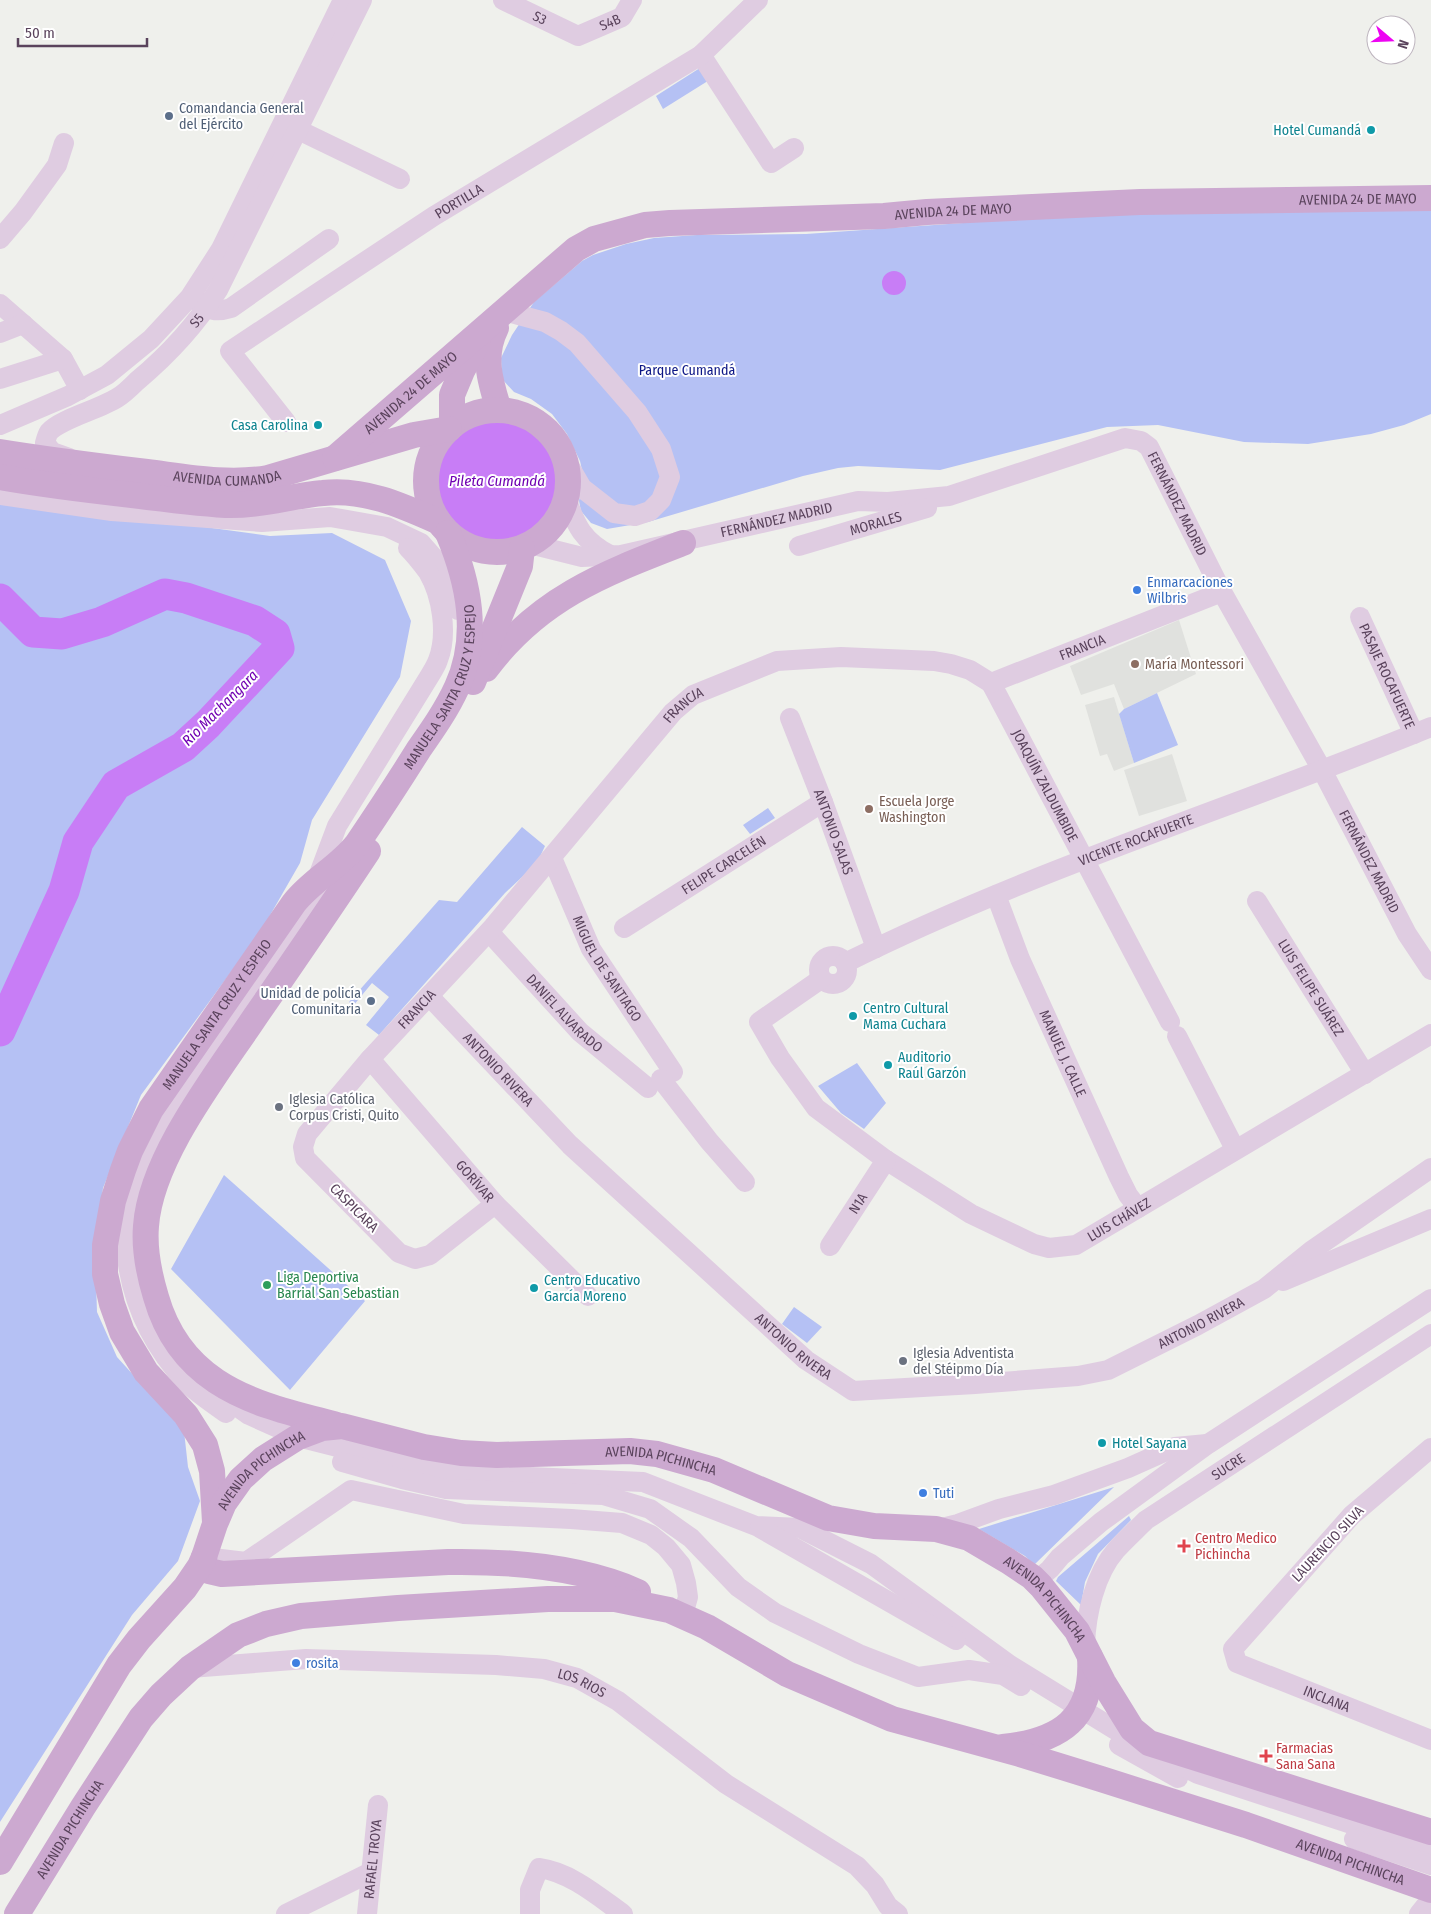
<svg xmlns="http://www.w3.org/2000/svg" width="1431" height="1914" font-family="'Fira Sans Condensed',sans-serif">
<rect width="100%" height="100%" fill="#eff0ec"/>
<path fill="#e0e1de" d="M 1179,620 L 1196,674 L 1124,709 L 1114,684 L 1081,695 L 1070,666 Z
M 1114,697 L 1134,763 L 1114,771 L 1107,754 L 1100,756 L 1085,705 Z
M 1172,754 L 1187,801 L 1139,816 L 1124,770 Z"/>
<path fill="#b5c1f4" d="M 703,66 L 711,79 L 663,109 L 656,96 Z
M 1431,207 L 1431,414 L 1404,425 L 1371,434 L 1308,444 L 1244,442 L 1158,425 L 1107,427 L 940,470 L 858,466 L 838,468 L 803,476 L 648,522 L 607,529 L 591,523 L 581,511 L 579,501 L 583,474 L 580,461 L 567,434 L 552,414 L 531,399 L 514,392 L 502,379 L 501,358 L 512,335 L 534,302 L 582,261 L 593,255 L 626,244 L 654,238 L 697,235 L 806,234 L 963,223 L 1003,216 Z
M 0,499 L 270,536 L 332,533 L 385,560 L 411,621 L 400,677 L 312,820 L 300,863 L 261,931 L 141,1095 L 103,1188 L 95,1251 L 97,1312 L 117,1357 L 184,1431 L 188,1467 L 200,1501 L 178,1561 L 132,1615 L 0,1822 Z
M 1157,693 L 1178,745 L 1134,763 L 1119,714 L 1124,709 Z
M 768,808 L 775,818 L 750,834 L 743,825 Z
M 522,827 L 545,846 L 537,863 L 505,893 L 379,1035 L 366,1025 L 389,997 L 372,983 L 353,1006 L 349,1002 L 439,900 L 457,902 Z
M 857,1063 L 886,1103 L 864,1129 L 841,1113 L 818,1086 Z
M 224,1175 L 365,1301 L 290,1390 L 171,1269 Z
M 794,1307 L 822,1327 L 807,1343 L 782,1324 Z
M 1114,1487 L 1034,1565 L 1025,1556 L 979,1529 Z
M 1129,1516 L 1131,1520 L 1098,1554 L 1085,1582 L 1081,1605 L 1056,1581 L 1058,1577 Z"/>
<path fill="#c87df6" d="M882 283a12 12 0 1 1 24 0a12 12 0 1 1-24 0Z
M437 481a60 60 0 1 1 120 0a60 60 0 1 1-120 0Z"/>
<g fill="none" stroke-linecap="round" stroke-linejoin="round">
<path stroke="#c87df6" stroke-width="31" d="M 0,599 L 33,632 L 62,634 L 102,622 L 165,594 L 186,598 L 255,621 L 275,634 L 279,648 L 208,724 L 183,747 L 116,785 L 78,842 L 64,891 L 0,1031"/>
<g stroke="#dfcce1" stroke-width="20">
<path id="s1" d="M 503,0 L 578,36 L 622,17 L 632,0"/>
<path d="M 701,55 L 771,163 L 794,148"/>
<path d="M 286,124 L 400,179"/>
<path d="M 0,239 L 23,212 L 57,165 L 64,143"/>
<path d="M 197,301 C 210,310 215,313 231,308 L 329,239"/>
<path d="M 0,304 L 63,359 L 80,390"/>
<path d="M 504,311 L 545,322 L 561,331 L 577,343 L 637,412 L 661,449 L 670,477 L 661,500 L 650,511 L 635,516 L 614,513 L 582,488 L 564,457"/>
<path d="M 0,333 L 23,324"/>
<path d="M 0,379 L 63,359"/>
<path id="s2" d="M 286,422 L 230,351 L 434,216 L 701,55 L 758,0"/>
<path d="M 0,425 L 68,396 L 107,375 L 151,339 L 190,297 L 221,249 L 343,0"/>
<path id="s3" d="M 69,458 L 52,452 L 45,443 C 46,439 47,435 49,432 C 60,419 100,409 117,398 C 124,394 131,387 137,381 C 168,355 196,325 218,290 L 362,0"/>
<path d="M 0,495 L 112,511 L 262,522 L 330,517 L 387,527 L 421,543 L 443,568 L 456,595 L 458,610"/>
<path d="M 566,498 C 576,526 583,541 610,555"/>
<path id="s4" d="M 530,544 L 582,557 L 621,555 L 858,501 L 888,502 L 949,496 L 1125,438 L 1141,441 L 1149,447 L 1222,592 L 1322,770 L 1407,934 L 1431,970"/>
<path id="s5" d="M 799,546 L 927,508"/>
<path id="s6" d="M 1360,617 L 1414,734"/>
<path id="s7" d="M 991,683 L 1170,1022"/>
<path id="s8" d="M 991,683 L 1222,592"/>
<path id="s9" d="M 790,718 L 823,802 L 876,948"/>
<path id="s10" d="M 552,858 L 591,949 L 673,1072"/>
<path d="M 316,882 L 337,826 L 429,677 C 432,672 436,666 438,660 C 448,634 442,596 428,572 C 422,564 415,555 408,548"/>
<path id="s11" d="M 996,895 L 1020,959 L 1119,1177 L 1128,1195 L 1138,1208"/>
<path id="s12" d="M 1257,901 L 1365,1074"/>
<path id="s13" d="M 624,928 L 823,802"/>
<path id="s14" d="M 489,932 L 580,1032 L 648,1088"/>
<circle cx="833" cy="970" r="14"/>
<path id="s15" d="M 845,963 C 1034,869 1236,807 1431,727"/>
<path id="s16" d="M 821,979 L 759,1022 L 780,1058 L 816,1108 L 886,1160 L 971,1214 L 1034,1244 L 1049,1248 L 1076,1245 L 1431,1034"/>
<path id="s17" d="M 429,996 L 570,1145 L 806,1360 L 853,1391 L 975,1384 L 1078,1376 L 1108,1370 L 1198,1325 L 1264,1289 L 1311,1251 L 1431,1168"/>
<path d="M 248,1006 L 332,875"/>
<path d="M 1177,1036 L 1235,1149"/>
<path id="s18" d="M 370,1059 L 495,1204 L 588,1296"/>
<path d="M 661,1079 L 709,1141 L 745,1182"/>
<path id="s19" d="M 495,1204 L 430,1255 L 415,1259 L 399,1253 L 305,1158 L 303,1147 L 307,1134 L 370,1059 L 493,927 L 673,712 L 693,695 L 777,661 L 841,657 L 934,661 L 951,664 L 970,670 L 991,683"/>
<path id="s20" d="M 830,1246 L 886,1160"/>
<path d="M 1283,1281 L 1431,1219"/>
<path d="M 218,1393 L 249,1415 L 298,1437 L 381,1458 L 466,1474 L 643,1482 L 756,1526 L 800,1528 L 871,1564 L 1010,1665 L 1140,1745"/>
<path d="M 226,1413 C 213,1404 198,1394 187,1383 C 154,1348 133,1305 127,1258 C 123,1229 138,1173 150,1147 C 173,1100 208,1052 236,1008"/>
<path id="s21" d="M 1431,1448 L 1352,1515 L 1233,1649 L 1237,1663 L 1431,1740"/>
<path d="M 342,1462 L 402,1479 L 446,1489 L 603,1495 L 650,1509 L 691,1538 L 738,1587 L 775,1613 L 859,1654 L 918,1677 L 969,1670 L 1003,1675 L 1021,1686"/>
<path d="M 760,1528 L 956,1640"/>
<path d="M 938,1529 L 958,1524 L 999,1509 L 1054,1495 L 1128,1468 L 1175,1447 L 1207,1444"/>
<path d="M 204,1557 L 246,1562 L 351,1490 L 464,1514 L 571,1519 L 622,1523 L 651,1535 L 666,1547 L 681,1565 L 686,1583 L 688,1597 L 683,1615"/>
<path d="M 1036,1581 L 1050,1569 L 1060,1557 L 1101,1522 L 1208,1444 L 1431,1299"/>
<path id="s22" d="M 1085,1645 C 1086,1614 1095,1574 1116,1550 C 1125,1540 1136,1530 1146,1520 L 1431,1334"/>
<path id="s23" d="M 190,1668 L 306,1659 L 496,1665 L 544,1669 L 577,1678 L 618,1701 L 726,1784 L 857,1866 L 875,1885 L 888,1906 L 898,1914"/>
<path d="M 1119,1745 L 1178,1778"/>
<path d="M 1166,1758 L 1198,1774 L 1431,1850"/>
<path d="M 1354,1839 L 1431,1865"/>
<path d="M 286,1914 L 369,1873"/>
<path id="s24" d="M 367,1914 L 378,1805"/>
<path d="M 530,1914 L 530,1890 L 539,1868 C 570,1872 598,1896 623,1914"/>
<path d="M 1419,1914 L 1431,1899"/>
</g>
<g stroke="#cca9d0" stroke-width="26">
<path d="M 496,328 C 482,356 490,381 499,410"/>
<circle cx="497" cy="481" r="71"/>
<path d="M 452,426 L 452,395 L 462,371 L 478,341"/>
<path id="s25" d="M 0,452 C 49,460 98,466 147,472 C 187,477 228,485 268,478 L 414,435 L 449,429"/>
<path id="s26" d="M 335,458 L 576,249 L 594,239 L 645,225 L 670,223 L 884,216 L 927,212 L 1140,202 L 1431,198"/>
<path d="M 0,477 C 44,485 88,490 132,495 C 163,499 194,503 226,505 C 260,506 290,496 323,493 C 364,488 403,506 439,522"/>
<path d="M 486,669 C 539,598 603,574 683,543"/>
<path d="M 473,682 L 520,566 L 522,548"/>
<path d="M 337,1425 C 296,1414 252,1405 216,1381 C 186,1361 166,1332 156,1297 C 149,1274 144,1250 146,1226 C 151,1157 217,1074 255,1017 C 293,962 331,907 368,851"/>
<path id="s27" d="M 215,1522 L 212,1471 L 205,1445 L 186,1415 L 146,1372 L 122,1332 L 112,1304 L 105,1274 L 105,1245 L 113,1201 L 123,1170 L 130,1151 L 151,1109 L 294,903 C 312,880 339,867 357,844 C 378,813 399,781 419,749 C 433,729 447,709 457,687 C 480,636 469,583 448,533"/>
<path d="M 204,1557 L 205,1565 L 209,1571 L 222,1574 L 448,1562 C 511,1561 580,1566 638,1592"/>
<path d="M 1003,1747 C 1060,1741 1094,1719 1090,1657"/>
<path id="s28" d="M 0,1862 L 119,1665 L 139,1639 L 185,1588 L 200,1566 L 204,1557 L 215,1524 L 224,1503 L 241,1479 L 263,1459 L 298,1437 L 322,1428 L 342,1426 L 424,1447 L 461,1453 L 497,1455 L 630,1451 L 657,1454 L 714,1470 L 828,1518 L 874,1526 L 936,1529 L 969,1538 L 1008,1561 L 1032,1577 L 1041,1586 L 1077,1631 L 1103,1682 L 1132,1729 L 1149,1743 L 1431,1832"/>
<path id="s29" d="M 17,1914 L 83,1807 L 141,1718 L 161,1695 L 190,1668 L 238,1635 L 266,1624 L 301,1616 L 398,1608 L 548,1599 L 615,1599 L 669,1610 L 707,1627 L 787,1674 L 892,1719 L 1020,1754 L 1101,1779 L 1246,1825 L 1431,1890"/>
</g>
</g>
<g fill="#5c6f8a" stroke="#fff" stroke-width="2">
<circle cx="169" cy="116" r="5"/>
<circle cx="371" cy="1001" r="5"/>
</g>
<g fill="#0f9aa8" stroke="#fff" stroke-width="2">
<circle cx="1371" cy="130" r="5"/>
<circle cx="318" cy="425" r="5"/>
<circle cx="853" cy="1016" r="5"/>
<circle cx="888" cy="1065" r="5"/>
<circle cx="534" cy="1288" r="5"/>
<circle cx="1102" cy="1443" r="5"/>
</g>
<g fill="#3f7fe0" stroke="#fff" stroke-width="2">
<circle cx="1137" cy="590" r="5"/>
<circle cx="923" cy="1493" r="5"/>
<circle cx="296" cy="1663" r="5"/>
</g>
<g fill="#8d6e63" stroke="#fff" stroke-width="2">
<circle cx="1135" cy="664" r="5"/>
<circle cx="869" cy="809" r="5"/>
</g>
<g fill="#6b7280" stroke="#fff" stroke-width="2">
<circle cx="279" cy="1107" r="5"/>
<circle cx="903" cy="1361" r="5"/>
</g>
<circle fill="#2e9e5b" stroke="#fff" stroke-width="2" cx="267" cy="1285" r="5"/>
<g fill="#e0444e" stroke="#fff" stroke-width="2">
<path d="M1181.5 1538.5h5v5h5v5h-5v5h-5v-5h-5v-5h5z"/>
<path d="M1263.5 1748.5h5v5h5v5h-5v5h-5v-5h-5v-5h5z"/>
</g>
<g text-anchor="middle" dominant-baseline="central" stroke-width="4" stroke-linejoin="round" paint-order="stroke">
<g font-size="14" fill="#5a435c" stroke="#fff">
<text stroke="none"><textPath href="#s1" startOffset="41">S3</textPath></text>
<text stroke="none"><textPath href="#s1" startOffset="118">S4B</textPath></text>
<text stroke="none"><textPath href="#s26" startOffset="1106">AVENIDA 24 DE MAYO</textPath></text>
<text stroke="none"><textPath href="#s2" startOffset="364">PORTILLA</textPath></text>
<text stroke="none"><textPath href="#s26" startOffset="701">AVENIDA 24 DE MAYO</textPath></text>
<text stroke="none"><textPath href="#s3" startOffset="229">S5</textPath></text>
<text stroke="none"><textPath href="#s26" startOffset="100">AVENIDA 24 DE MAYO</textPath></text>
<text stroke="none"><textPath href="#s25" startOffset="229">AVENIDA CUMANDA</textPath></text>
<text stroke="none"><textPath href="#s4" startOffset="702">FERNÁNDEZ MADRID</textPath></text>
<text stroke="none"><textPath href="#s4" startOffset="252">FERNÁNDEZ MADRID</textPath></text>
<text stroke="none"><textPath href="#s5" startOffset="80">MORALES</textPath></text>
<text stroke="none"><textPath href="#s8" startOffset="98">FRANCIA</textPath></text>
<text stroke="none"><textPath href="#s6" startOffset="65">PASAJE ROCAFUERTE</textPath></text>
<text stroke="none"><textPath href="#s27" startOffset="971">MANUELA SANTA CRUZ Y ESPEJO</textPath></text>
<text stroke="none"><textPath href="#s19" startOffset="845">FRANCIA</textPath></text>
<text stroke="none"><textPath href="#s7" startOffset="116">JOAQUÍN ZALDUMBIDE</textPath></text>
<text stroke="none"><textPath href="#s9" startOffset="122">ANTONIO SALAS</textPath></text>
<text stroke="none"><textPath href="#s15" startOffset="316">VICENTE ROCAFUERTE</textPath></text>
<text stroke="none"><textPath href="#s4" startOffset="1108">FERNÁNDEZ MADRID</textPath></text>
<text stroke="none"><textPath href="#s13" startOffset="118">FELIPE CARCELÉN</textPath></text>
<text stroke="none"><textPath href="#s10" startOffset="124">MIGUEL DE SANTIAGO</textPath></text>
<text stroke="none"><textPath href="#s12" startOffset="102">LUIS FELIPE SUÁREZ</textPath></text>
<text stroke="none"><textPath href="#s19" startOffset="440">FRANCIA</textPath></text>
<text stroke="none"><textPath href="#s14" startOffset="111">DANIEL ALVARADO</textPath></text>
<text stroke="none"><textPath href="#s27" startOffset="568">MANUELA SANTA CRUZ Y ESPEJO</textPath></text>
<text stroke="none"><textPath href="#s11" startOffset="172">MANUEL J. CALLE</textPath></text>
<text stroke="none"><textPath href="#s17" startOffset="101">ANTONIO RIVERA</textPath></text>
<text stroke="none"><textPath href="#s18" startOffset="161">GORÍVAR</textPath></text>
<text stroke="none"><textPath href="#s20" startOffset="51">N1A</textPath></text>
<text transform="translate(354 1208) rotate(45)">CASPICARA</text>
<text stroke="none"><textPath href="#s16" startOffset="529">LUIS CHÁVEZ</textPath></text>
<text stroke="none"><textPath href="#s17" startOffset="941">ANTONIO RIVERA</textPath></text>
<text stroke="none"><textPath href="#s17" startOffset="506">ANTONIO RIVERA</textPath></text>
<text stroke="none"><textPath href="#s28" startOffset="895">AVENIDA PICHINCHA</textPath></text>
<text stroke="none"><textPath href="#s22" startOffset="242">SUCRE</textPath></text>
<text stroke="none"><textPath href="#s28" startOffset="476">AVENIDA PICHINCHA</textPath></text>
<text transform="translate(1328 1544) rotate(-47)">LAURENCIO SILVA</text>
<text stroke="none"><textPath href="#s28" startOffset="1315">AVENIDA PICHINCHA</textPath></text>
<text stroke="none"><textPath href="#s23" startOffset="395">LOS RIOS</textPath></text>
<text stroke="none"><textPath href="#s21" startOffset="394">INCLANA</textPath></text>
<text stroke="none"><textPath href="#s29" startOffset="100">AVENIDA PICHINCHA</textPath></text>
<text stroke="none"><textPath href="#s24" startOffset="55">RAFAEL TROYA</textPath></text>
<text stroke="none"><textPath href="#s29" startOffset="1525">AVENIDA PICHINCHA</textPath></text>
</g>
<g font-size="14" fill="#4e5e75" stroke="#fff" text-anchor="start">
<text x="179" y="108">Comandancia General<tspan x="179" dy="16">del Ejército</tspan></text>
<text x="361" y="993" text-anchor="end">Unidad de policía<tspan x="361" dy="16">Comunitaria</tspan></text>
</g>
<g font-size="14" fill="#0d838f" stroke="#fff" text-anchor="start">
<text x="1361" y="130" text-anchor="end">Hotel Cumandá</text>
<text x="308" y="425" text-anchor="end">Casa Carolina</text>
<text x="863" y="1008">Centro Cultural<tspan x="863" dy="16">Mama Cuchara</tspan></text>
<text x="898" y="1057">Auditorio<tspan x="898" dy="16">Raúl Garzón</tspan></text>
<text x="544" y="1280">Centro Educativo<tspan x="544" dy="16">García Moreno</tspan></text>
<text x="1112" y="1443">Hotel Sayana</text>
</g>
<g font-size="14" fill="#0c1685" stroke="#fff">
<text x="687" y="370">Parque Cumandá</text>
</g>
<g font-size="14" fill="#366cbe" stroke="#fff" text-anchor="start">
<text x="1147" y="582">Enmarcaciones<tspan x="1147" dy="16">Wilbris</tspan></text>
<text x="933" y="1493">Tuti</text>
<text x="306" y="1663">rosita</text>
</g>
<g font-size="14" fill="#785e54" stroke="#fff" text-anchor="start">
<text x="1145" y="664">María Montessori</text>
<text x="879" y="801">Escuela Jorge<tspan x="879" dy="16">Washington</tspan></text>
</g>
<g font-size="14" fill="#5b616d" stroke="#fff" text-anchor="start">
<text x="289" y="1099">Iglesia Católica<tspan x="289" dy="16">Corpus Cristi, Quito</tspan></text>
<text x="913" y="1353">Iglesia Adventista<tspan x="913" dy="16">del Stéipmo Día</tspan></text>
</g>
<g font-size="14" fill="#27864d" stroke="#fff" text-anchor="start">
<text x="277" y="1277">Liga Deportiva<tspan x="277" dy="16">Barrial San Sebastian</tspan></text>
</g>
<g font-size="14" fill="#be3a42" stroke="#fff" text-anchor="start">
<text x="1195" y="1538">Centro Medico<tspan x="1195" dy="16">Pichincha</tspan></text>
<text x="1276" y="1748">Farmacias<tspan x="1276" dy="16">Sana Sana</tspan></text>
</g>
<g font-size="15" font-style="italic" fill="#7000b2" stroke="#fff">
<text x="497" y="481">Pileta Cumandá</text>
<text transform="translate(220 708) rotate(-45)">Rio Machangara</text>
</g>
</g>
<g transform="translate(1391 40) rotate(109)"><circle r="24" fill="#ffffff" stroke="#bdb4be"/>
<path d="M0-4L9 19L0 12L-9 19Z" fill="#ed04f2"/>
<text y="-8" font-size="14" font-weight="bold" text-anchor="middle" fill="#5a435c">N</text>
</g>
<path d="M18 38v8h129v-8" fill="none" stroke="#5a435c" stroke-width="2.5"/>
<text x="25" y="38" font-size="15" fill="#5a435c" stroke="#ffffff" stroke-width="4" paint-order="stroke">50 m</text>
</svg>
